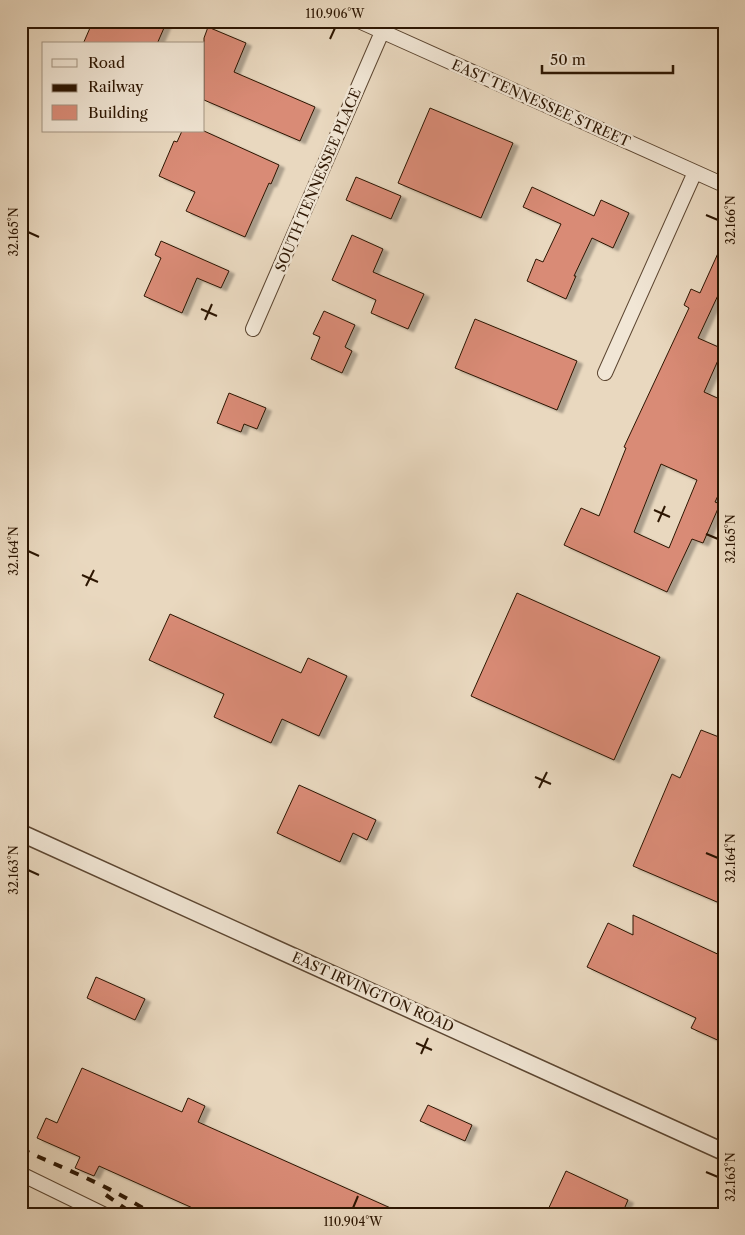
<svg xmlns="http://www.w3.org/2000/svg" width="745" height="1235" font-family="'Libre Caslon Text',serif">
<defs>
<filter id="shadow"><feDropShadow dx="5.5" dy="3" stdDeviation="1" flood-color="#0004"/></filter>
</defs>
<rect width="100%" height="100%" fill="#e9d8bf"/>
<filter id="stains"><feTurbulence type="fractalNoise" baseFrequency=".004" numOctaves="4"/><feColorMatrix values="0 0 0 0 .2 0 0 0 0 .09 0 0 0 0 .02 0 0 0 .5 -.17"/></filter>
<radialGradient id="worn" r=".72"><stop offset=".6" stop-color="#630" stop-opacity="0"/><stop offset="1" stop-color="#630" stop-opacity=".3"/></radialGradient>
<path fill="#d98b76" stroke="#2d1602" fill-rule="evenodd" filter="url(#shadow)" d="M 93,21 L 167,21 L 157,44 L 83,44 Z
M 208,27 L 246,43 L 234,72 L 315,107 L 300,141 L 204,100 L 204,38 Z
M 430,108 L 513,143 L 481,218 L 398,183 Z
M 182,131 L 204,131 L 279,165 L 271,184 L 269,183 L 245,237 L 186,211 L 195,192 L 159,176 L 174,141 L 177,142 Z
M 356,177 L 401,196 L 391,219 L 346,200 Z
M 532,187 L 594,216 L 601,200 L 629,213 L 613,248 L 592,238 L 574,276 L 576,276 L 566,299 L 527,281 L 536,259 L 543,262 L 561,224 L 523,207 Z
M 352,235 L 383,249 L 373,272 L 424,294 L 408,329 L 371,313 L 376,300 L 332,280 Z
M 724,240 L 724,293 L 720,291 L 698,338 L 723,349 L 704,392 L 724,401 L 724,483 L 715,502 L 720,504 L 703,543 L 692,539 L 667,592 L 564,545 L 581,508 L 599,516 L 626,448 L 624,447 L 689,308 L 684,305 L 691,289 L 700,293 ZM 661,464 L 697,480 L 669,548 L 634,532 Z
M 161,241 L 229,271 L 221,288 L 197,278 L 182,313 L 144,296 L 161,258 L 155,255 Z
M 324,311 L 355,325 L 345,347 L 352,351 L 342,373 L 311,359 L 320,337 L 313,334 Z
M 475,319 L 577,361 L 557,410 L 455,368 Z
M 229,393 L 266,408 L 257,429 L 244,424 L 241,432 L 217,423 Z
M 517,593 L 660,657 L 614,760 L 471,696 Z
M 170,614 L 301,673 L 308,658 L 347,676 L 319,736 L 282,719 L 271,743 L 214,717 L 224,694 L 149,660 Z
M 701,730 L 724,739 L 724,905 L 633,866 L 672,774 L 680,778 Z
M 299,785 L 376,820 L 367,840 L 353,833 L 340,862 L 277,833 Z
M 633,915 L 724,957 L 724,1043 L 691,1028 L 696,1018 L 587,967 L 608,923 L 633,935 Z
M 96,977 L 145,999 L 135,1020 L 87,998 Z
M 82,1068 L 182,1112 L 188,1098 L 205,1106 L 198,1122 L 404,1214 L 206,1214 L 99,1166 L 94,1176 L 75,1168 L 80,1157 L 37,1138 L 46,1118 L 57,1123 Z
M 428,1105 L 472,1125 L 465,1141 L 420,1121 Z
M 566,1171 L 628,1200 L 622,1214 L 546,1214 Z"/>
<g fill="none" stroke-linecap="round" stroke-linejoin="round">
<defs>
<path id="minor" d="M 359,21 L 724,185
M 253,329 L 382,32
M 605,373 L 695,172
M 21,1174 L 103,1214"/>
<path id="tertiary" d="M 21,833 L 724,1152"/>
</defs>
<use href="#minor" stroke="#5c4631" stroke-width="16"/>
<use href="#tertiary" stroke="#5c4631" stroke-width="19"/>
<use href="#minor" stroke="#f1e6d5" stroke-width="14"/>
<use href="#tertiary" stroke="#f1e6d5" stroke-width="16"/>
<path stroke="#2d1602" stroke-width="4" stroke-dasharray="9 9" stroke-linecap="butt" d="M 21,1149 C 65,1169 112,1187 152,1214
M 106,1195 L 133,1214"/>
</g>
<path fill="none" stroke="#2d1602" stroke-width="2" d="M 330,39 L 335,28M 706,215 L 718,220M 28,232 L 39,237M 201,309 L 217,316M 205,320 L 212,304M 654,510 L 670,517M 658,522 L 665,506M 706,534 L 718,539M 28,551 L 39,556M 82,575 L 98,582M 86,586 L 94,570M 535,777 L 551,784M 539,788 L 547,772M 706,853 L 718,858M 28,870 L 39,875M 416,1043 L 432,1050M 421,1054 L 428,1038M 706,1172 L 718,1177M 353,1208 L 358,1196"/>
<g text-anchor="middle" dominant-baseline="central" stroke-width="5" stroke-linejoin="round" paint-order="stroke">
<g font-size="14" fill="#2d1602" stroke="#f1e6d5">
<text transform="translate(541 103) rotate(24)">EAST TENNESSEE STREET</text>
<text transform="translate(318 180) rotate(-67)">SOUTH TENNESSEE PLACE</text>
<text transform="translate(373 992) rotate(24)">EAST IRVINGTON ROAD</text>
</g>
</g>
<rect width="745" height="1235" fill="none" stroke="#e9d8bf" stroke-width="55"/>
<rect x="42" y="42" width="162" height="90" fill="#f1e6d5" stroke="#a39381"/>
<rect x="52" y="59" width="25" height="8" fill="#f1e6d5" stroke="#a39381"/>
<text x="88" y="68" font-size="15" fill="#2d1602">Road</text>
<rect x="52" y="84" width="25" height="8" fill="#2d1602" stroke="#a39381"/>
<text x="88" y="92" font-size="15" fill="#2d1602">Railway</text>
<rect x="52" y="105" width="25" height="15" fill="#d98b76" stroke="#a39381"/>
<text x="88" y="118" font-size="15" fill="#2d1602">Building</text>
<path d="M542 65v8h131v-8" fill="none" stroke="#2d1602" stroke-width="2.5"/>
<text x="550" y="65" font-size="15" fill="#2d1602" stroke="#f1e6d5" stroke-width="4" paint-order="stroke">50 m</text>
<rect x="28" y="28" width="690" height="1180" fill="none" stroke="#2d1602" stroke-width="2"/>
<g font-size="12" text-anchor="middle" fill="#2d1602">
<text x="335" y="18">110.906°W</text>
<text transform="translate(731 220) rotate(-90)" y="4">32.166°N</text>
<text transform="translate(14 232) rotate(-90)" y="4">32.165°N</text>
<text transform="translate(731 539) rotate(-90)" y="4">32.165°N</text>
<text transform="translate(14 551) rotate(-90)" y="4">32.164°N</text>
<text transform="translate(731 858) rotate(-90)" y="4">32.164°N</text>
<text transform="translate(14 870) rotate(-90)" y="4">32.163°N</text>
<text transform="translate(731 1177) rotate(-90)" y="4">32.163°N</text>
<text x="353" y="1226">110.904°W</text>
</g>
<rect width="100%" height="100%" filter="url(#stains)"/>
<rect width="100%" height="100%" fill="url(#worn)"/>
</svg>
